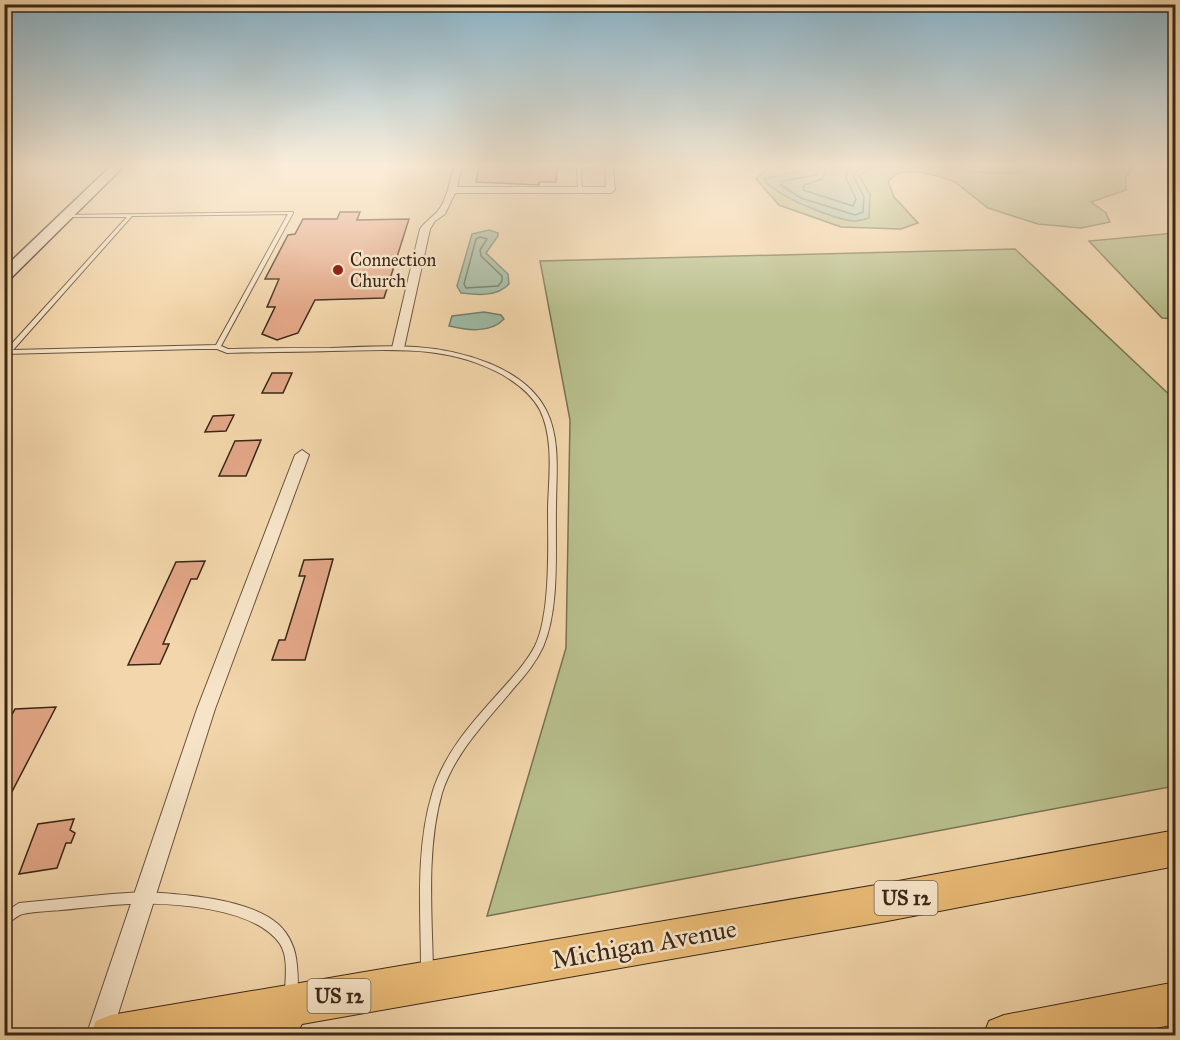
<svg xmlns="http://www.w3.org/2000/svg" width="1180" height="1040" font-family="'IM FELL Great Primer',serif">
<rect width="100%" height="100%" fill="#f3d6ab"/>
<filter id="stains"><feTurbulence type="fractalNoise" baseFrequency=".00333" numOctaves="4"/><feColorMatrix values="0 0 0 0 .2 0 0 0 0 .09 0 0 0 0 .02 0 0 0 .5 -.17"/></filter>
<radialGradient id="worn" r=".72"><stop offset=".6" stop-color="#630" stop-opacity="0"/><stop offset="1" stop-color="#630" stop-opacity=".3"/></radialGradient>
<path fill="#b7be8c" stroke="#787252" stroke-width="1.5" d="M 794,166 L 822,166 L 768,185 L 799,203 L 870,195 L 859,175 L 876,166 L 936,166 L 1000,174 L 1017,173 L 1034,166 L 1133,166 L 1126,177 L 1126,190 L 1091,202 L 1106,213 L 1110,222 L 1081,228 L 1038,224 L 988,208 L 955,182 L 938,176 L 920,172 L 900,172 L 888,181 L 894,197 L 918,223 L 901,229 L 841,227 L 779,205 L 756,179 L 766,169 Z
M 1175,233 L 1175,319 L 1162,318 L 1089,241 Z
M 1015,249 L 1175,400 L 1175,786 L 487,916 L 566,648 L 570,420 L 540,261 Z"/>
<path fill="#9dbaa4" stroke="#757f6c" stroke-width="1.5" d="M 822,166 L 876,166 L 859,175 L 870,195 L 869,218 C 865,219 859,221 855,221 C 837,221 773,195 764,179 Z
M 936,166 L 1034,166 L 1034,167 C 1003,179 969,171 936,166 Z
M 489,230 L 498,233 L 498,236 L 486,253 L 508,274 L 509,284 C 497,297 477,295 461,293 L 457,286 L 472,234 Z
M 484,312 L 501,315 L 504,319 C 490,334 466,330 449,326 L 452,316 Z"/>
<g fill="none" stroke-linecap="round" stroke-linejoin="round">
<path stroke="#6b705e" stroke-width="1.5" d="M 820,166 L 816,175 L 783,181 L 781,185 L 801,198 L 855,215 L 863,212 L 864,197 L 853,175 L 863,166
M 827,166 L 822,179 L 804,185 L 803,190 L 853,206 L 856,199 L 846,178 L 849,166
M 480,237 L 487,239 L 480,250 L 481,256 L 502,276 L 502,281 L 498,286 L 466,288 L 464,284 L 476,239 Z"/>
</g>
<path fill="#e3a787" stroke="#392717" stroke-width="1.5" d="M 479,166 L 557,166 L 556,182 L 539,182 L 539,185 L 476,182 Z
M 340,212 L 360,212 L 357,220 L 409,219 L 384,298 L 315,300 L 298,333 L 277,340 L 262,334 L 275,307 L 267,307 L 279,279 L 265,279 L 288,235 L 295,234 L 303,219 L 337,219 Z
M 272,373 L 292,373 L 283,393 L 262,393 Z
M 234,415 L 226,431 L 205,432 L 213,416 Z
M 261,440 L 246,476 L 219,476 L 235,441 Z
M 333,559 L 305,660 L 272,660 L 279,640 L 285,640 L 305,576 L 299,576 L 304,560 Z
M 205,561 L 197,579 L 191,579 L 163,644 L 169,644 L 160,664 L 128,665 L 176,562 Z
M 56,707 L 4,807 L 4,728 L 15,709 Z
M 74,819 L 70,830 L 75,833 L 71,843 L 66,843 L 57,868 L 19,874 L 38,824 Z"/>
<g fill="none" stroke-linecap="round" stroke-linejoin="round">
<defs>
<path id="lane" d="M 577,166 L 581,166 L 582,190 L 580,191 L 578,190 Z
M 293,212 L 293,213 L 221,346 L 228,349 C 262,348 297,348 331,348 C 359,347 388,345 416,347 C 461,350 524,367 546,410 C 561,439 556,476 556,507 C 555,550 560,608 543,647 C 536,662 524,677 513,689 C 486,722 455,752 442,793 C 426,849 432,914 433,971 L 431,975 L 427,977 L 423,975 L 421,971 C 421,913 415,851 432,794 C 443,756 468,727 495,697 C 509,681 525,665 535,646 C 551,613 548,544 548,507 C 549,476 554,439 540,410 C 532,395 518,384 503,375 C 448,344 390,350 330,351 C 296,352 261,352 227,353 L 217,349 L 197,349 L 4,354 L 4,350 L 6,350 L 127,217 L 67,217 L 65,216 L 65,215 ZM 288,214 L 216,345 L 13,350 L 132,216 Z
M 143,892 C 181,894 248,898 278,924 C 290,935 296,950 297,966 C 298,976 299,989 295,998 L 291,1000 L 287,998 L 285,994 C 285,979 289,958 280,944 C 255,907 170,902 129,904 C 106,905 84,908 61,910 C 52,911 26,912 20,915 C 14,918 10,923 4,925 L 4,913 L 19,903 L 112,894 Z"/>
<path id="street" d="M 454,166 L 462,166 L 457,187 L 606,187 L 605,166 L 613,166 L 615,190 L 611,193 L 455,193 L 445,214 L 435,221 L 430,229 L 404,348 L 402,350 L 394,350 L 392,348 L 420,229 C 425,222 431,218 437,212 C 447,201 450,180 454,166 Z
M 302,450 L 309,455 L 215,709 L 111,1036 L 86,1036 L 197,709 L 295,455 Z"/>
<path id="secondary" d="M 111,166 L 124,166 L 9,280 L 4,282 L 4,268 Z"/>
<path id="primary" d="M 1176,830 L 1176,866 L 882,922 L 302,1024 L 295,1036 L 249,1036 L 250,1033 L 235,1036 L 90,1036 L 96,1021 L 111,1015 L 882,884 Z
M 1176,982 L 1176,1024 L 1115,1036 L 983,1036 L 989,1021 L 1004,1015 Z"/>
</defs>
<use href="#lane" stroke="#68533c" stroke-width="2"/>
<use href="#street" stroke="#68533c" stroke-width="2"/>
<use href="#secondary" stroke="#392717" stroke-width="3"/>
<use href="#primary" stroke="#392717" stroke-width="2"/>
<use href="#lane" fill="#f7e4c8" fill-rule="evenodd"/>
<use href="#street" fill="#f7e4c8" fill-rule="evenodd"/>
<use href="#secondary" fill="#f7e4c8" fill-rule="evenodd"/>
<use href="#primary" fill="#eabb76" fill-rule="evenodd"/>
</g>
<linearGradient id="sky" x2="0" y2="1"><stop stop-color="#8ab6cd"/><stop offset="0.53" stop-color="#faedd9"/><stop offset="1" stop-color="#faedd9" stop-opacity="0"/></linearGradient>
<rect width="1180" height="312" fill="url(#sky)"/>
<circle fill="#8f2418" stroke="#f7e4c8" stroke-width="2" cx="338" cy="270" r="6"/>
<g text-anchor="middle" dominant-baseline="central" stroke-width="5" stroke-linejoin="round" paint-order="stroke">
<g font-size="18" fill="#392717" stroke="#f7e4c8" text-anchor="start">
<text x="350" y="260">Connection<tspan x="350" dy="21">Church</tspan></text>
</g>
<g fill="#f7e4c8" stroke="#72604c" stroke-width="1.5">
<rect x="874.5" y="881" width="63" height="34" rx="4.5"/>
<rect x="307.5" y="979" width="63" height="34" rx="4.5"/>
</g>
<g font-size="20" font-weight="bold" fill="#392717">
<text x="906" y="898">US 12</text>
<text x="339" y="996">US 12</text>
</g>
<g font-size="26" fill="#392717" stroke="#f7e4c8">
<text transform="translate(644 944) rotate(-10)">Michigan Avenue</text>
</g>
</g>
<rect width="1180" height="1040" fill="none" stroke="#f3d6ab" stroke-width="24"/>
<rect x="6" y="6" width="1168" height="1028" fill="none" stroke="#392717" stroke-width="3"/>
<rect x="12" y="12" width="1156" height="1016" fill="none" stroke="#392717" stroke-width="1.5"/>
<rect width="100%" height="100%" filter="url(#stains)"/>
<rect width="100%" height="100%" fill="url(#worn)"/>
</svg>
